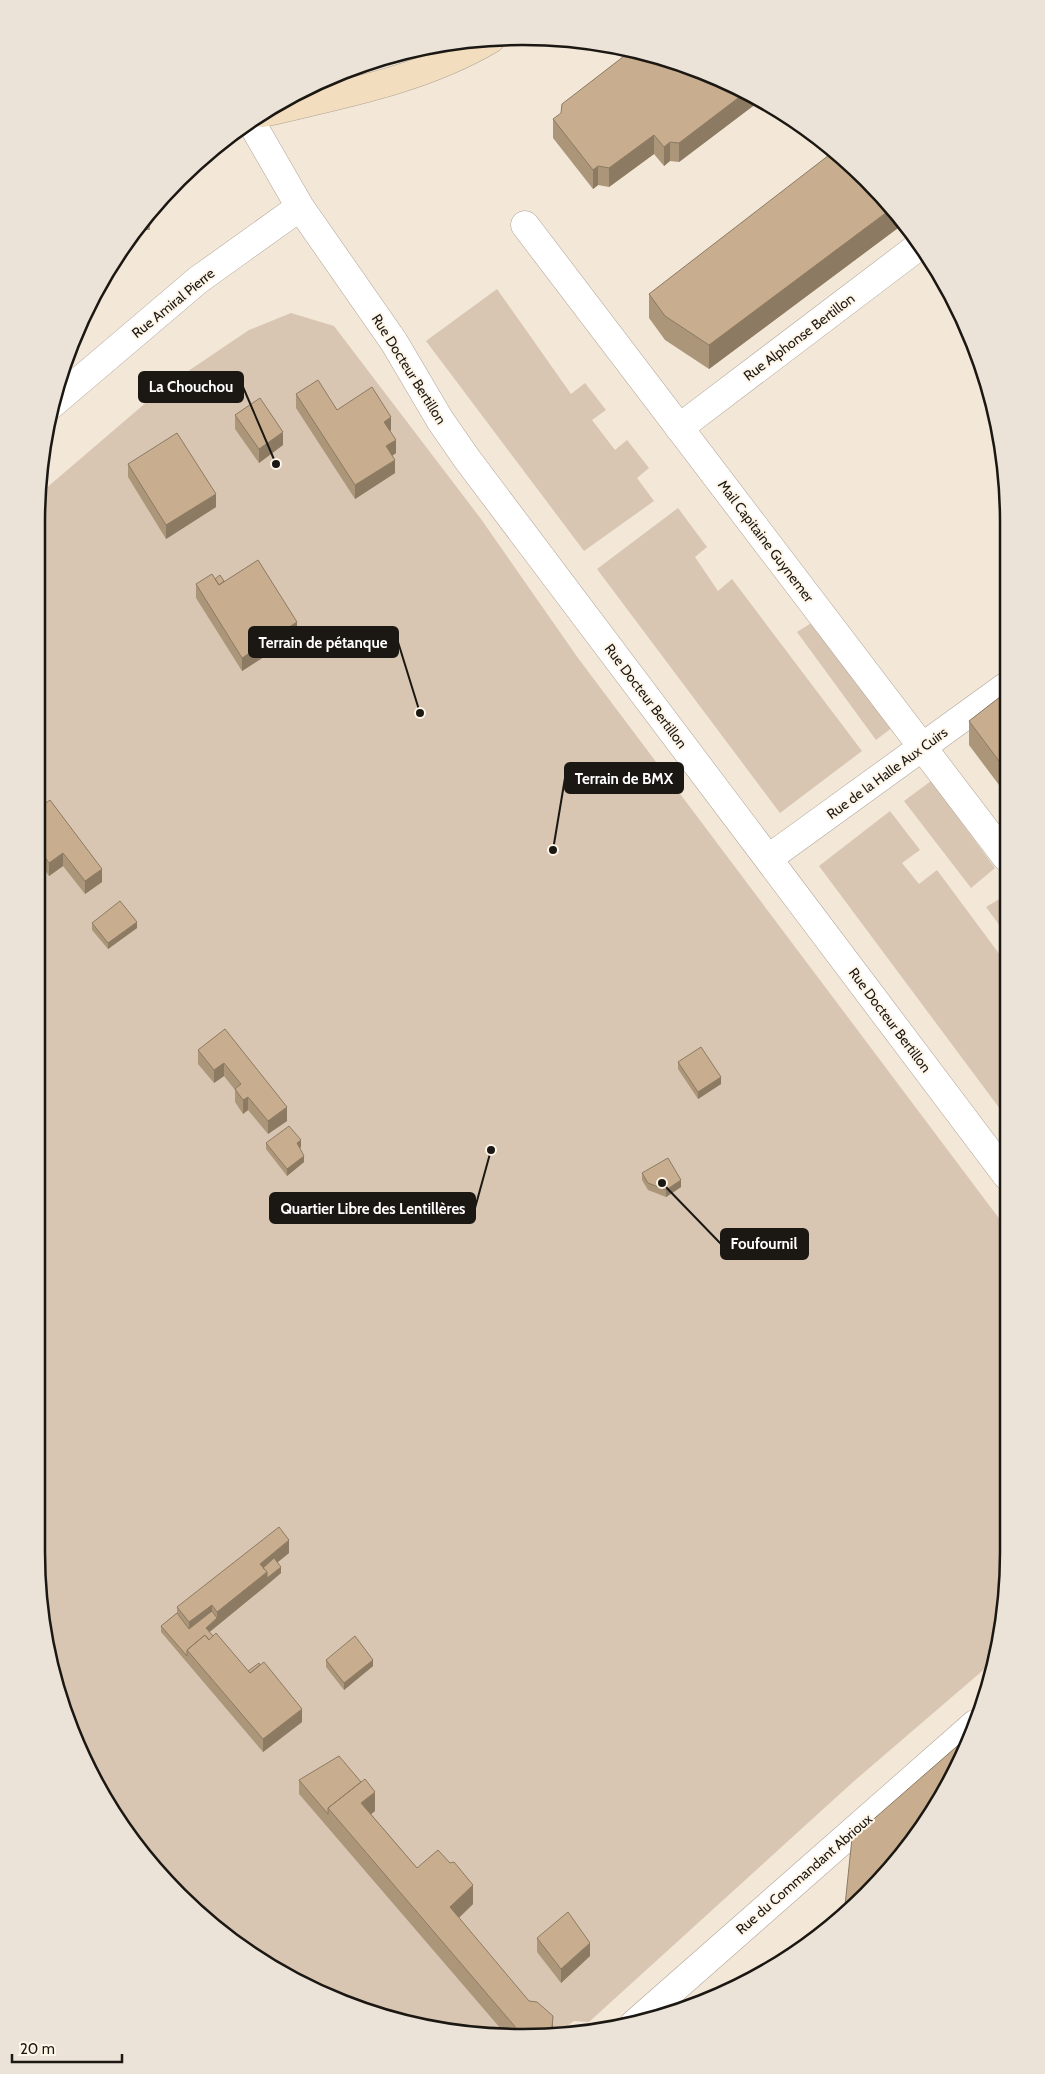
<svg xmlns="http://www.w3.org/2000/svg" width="1045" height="2074" font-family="Cabin,sans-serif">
<rect width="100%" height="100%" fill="#f3e7d8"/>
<path fill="#d8c6b2" d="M 497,289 L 571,394 L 585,383 L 606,410 L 592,420 L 615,450 L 627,440 L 649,468 L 637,478 L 654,501 L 584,551 L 426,341 Z
M 291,313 L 334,326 L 481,519 L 578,658 L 1007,1229 L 1008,1583 L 995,1660 L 853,1782 L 589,2022 L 574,2021 L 554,2035 L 491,2037 L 427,2028 L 337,2001 L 279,1972 L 202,1917 L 137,1848 L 101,1794 L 62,1708 L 46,1646 L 36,1551 L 37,496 L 163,388 L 249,330 Z
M 678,508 L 707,547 L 695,557 L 718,591 L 732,579 L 862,751 L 780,813 L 597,569 Z
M 813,622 L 893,727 L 876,740 L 797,632 Z
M 931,781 L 995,868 L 971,888 L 904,801 Z
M 890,811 L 920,850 L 902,863 L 919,884 L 937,870 L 1006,963 L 1006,1117 L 819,866 Z
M 1006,895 L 1006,934 L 986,907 Z"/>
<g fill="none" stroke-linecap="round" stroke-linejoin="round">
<defs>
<path id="street" d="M 251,122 L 300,207 L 394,342 L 440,420 L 467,459 L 1007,1176
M 525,225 L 1006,857
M 51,405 L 198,280 L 300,207
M 679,428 L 919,246
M 769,858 L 1005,687
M 634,2024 L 975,1724"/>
<path id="secondary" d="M 263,113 C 339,95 422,80 491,39"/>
</defs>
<use href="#street" stroke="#aea295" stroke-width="29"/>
<use href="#secondary" stroke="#aea295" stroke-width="29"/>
<use href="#street" stroke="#fff" stroke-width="28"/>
<use href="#secondary" stroke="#f2debe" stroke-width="28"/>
</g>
<path fill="#ac967a" d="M 737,86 L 758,99 L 757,103 L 679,162 L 670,161 L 664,166 L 654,154 L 609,187 L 598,185 L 593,189 L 553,138 L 553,119 Z
M 150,212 L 150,230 L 135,230 L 137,227 Z
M 898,216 L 898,228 L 709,369 L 665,340 L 649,318 L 649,294 Z
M 133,233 L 132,244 L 126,244 Z
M 124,247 L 124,252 L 121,252 Z
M 296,394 L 391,430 L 390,431 L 396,453 L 392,456 L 395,473 L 355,499 L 296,408 Z
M 235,415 L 283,445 L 259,463 L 235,429 Z
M 128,464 L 216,507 L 166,539 L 128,477 Z
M 215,579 L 224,581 L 297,636 L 242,671 L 196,598 L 196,584 Z
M 1005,693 L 1005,793 L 969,745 L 969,721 Z
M 37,809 L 102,882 L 85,894 L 63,866 L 49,876 L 37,859 Z
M 92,923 L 137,928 L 108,949 L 92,930 Z
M 225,1029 L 287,1121 L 268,1134 L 248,1110 L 243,1114 L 235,1102 L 235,1090 L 224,1076 L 214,1083 L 198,1064 L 198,1050 Z
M 678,1062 L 721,1084 L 698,1099 L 678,1069 Z
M 266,1143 L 301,1147 L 300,1148 L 304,1162 L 287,1176 L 266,1149 Z
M 642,1173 L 681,1187 L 666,1197 L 648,1190 L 642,1180 Z
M 289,1553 L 278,1562 L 281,1573 L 209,1632 L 248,1671 L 302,1722 L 263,1752 L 161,1632 L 161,1626 L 177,1613 L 177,1607 Z
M 326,1660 L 373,1666 L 344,1690 L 326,1667 Z
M 299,1780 L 375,1811 L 371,1814 L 417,1868 L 473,1904 L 459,1918 L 553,2035 L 507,2036 L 299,1794 Z
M 537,1938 L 590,1956 L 561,1983 L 537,1952 Z"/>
<path fill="#8c7a63" d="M 746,92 L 758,99 L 757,103 L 679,162 L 679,143 Z
M 654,135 L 654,154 L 609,187 L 609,168 Z
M 670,142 L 670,161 L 664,166 L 664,147 Z
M 598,166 L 598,185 L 593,189 L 593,170 Z
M 891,209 L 898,216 L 898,228 L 709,369 L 709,345 Z
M 391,417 L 391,430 L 384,435 L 384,422 Z
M 283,432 L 283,445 L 259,463 L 259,449 Z
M 396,440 L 396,453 L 386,460 L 386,446 Z
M 395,460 L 395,473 L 355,499 L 355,485 Z
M 216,494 L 216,507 L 166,539 L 166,525 Z
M 297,622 L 297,636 L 242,671 L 242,658 Z
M 63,853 L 63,866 L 49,876 L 49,863 Z
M 102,869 L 102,882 L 85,894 L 85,881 Z
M 137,922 L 137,928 L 108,949 L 108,943 Z
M 224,1063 L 224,1076 L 214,1083 L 214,1070 Z
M 721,1077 L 721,1084 L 698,1099 L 698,1092 Z
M 248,1097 L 248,1110 L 243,1114 L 243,1100 Z
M 287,1107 L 287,1121 L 268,1134 L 268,1121 Z
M 301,1140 L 301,1147 L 297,1150 L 297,1143 Z
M 304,1156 L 304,1162 L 287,1176 L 287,1169 Z
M 681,1180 L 681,1187 L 666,1197 L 666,1190 Z
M 289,1540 L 289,1553 L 263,1574 L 260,1564 Z
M 281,1567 L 281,1573 L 267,1585 L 267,1578 Z
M 267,1572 L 267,1585 L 206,1635 L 206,1628 L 217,1618 L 217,1612 Z
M 212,1605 L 212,1618 L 189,1635 L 189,1622 Z
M 373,1660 L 373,1666 L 344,1690 L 344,1683 Z
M 302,1709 L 302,1722 L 263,1752 L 263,1739 Z
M 375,1792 L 375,1811 L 361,1822 L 361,1803 Z
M 473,1885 L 473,1904 L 450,1926 L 450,1907 Z
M 590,1943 L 590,1956 L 561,1983 L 561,1969 Z
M 553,2016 L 553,2035 L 541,2035 Z"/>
<path fill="#c8ae8e" stroke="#8c7a63" d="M 632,50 L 648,53 L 737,86 L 746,92 L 679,143 L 670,142 L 664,147 L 654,135 L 609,168 L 598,166 L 593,170 L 553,119 L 561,113 L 562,104 Z
M 833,152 L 891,209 L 709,345 L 665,316 L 649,294 Z
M 318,380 L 337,410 L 372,387 L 391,417 L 384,422 L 396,440 L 386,446 L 395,460 L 355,485 L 296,394 Z
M 260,398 L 283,432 L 259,449 L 235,415 Z
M 177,433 L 216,494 L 166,525 L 128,464 Z
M 258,560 L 297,622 L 242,658 L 196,584 L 212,574 L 219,585 Z
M 220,575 L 224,581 L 219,585 L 215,579 Z
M 1005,693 L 1005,769 L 969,721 Z
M 50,800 L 102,869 L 85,881 L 63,853 L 49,863 L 37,846 L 37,809 Z
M 120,901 L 137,922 L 108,943 L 92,923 Z
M 225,1029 L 287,1107 L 268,1121 L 248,1097 L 243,1100 L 235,1089 L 241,1084 L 224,1063 L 214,1070 L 198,1050 Z
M 701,1047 L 721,1077 L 698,1092 L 678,1062 Z
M 289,1126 L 301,1140 L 297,1143 L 304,1156 L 287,1169 L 266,1143 Z
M 668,1158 L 681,1180 L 666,1190 L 648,1183 L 642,1173 Z
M 279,1527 L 289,1540 L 260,1564 L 267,1572 L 217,1612 L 212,1605 L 189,1622 L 177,1607 Z
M 274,1558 L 281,1567 L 267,1578 L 267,1572 L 263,1568 Z
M 212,1611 L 217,1618 L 206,1628 L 213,1636 L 209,1640 L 205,1635 L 187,1650 L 187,1656 L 161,1626 L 177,1613 L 189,1629 Z
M 216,1633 L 250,1673 L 264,1662 L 302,1709 L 263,1739 L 187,1650 L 205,1635 L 209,1640 Z
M 355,1636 L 373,1660 L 344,1683 L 326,1660 Z
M 259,1663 L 260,1665 L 250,1673 L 248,1671 Z
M 971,1734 L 959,1766 L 927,1822 L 867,1895 L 844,1915 L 852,1838 Z
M 339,1756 L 361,1782 L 328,1808 L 328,1814 L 299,1780 Z
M 365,1779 L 375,1792 L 361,1803 L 417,1868 L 438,1850 L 450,1863 L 454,1862 L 473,1885 L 450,1907 L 529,2001 L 537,2002 L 553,2016 L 552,2027 L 541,2035 L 523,2036 L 328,1808 Z
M 568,1912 L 590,1943 L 561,1969 L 537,1938 Z"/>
<g text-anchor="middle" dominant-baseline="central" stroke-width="4" stroke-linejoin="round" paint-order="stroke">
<g font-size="14" fill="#1b1712" stroke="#fef5e9">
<text transform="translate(173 303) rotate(-39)">Rue Amiral Pierre</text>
<text transform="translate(799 337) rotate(-37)">Rue Alphonse Bertillon</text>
<text transform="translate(409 369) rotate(58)">Rue Docteur Bertillon</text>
<text transform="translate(766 541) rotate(53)">Mail Capitaine Guynemer</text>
<text transform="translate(646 696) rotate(53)">Rue Docteur Bertillon</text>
<text transform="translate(887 773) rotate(-36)">Rue de la Halle Aux Cuirs</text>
<text transform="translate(890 1020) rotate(53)">Rue Docteur Bertillon</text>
<text transform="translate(804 1874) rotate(-41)">Rue du Commandant Abrioux</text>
</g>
</g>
<path d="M0 0H1045V2074H0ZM522 45H523A477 477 0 0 1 1000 522V1552A477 477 0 0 1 523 2029H522A477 477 0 0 1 45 1552V522A477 477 0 0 1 522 45Z" fill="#ece3d8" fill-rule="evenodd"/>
<path fill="none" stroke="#1b1712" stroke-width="2.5" d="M522 45H523A477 477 0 0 1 1000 522V1552A477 477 0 0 1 523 2029H522A477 477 0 0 1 45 1552V522A477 477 0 0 1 522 45Z"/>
<path fill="none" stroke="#1b1712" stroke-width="2" d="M276 464L243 387M420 713L398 642M553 850L565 778M491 1150L475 1208M662 1183L721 1244"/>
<g fill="#1b1712" stroke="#fef5e9" stroke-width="2">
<circle cx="276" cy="464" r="5"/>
<circle cx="420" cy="713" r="5"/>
<circle cx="553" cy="850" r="5"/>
<circle cx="491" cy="1150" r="5"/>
<circle cx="662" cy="1183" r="5"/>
</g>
<g fill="#1b1712" stroke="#1b1712" stroke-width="2">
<rect x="139" y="372" width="104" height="30" rx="5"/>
<rect x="249" y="627" width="149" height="30" rx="5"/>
<rect x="565" y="763" width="118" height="30" rx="5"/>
<rect x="270" y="1193" width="205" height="30" rx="5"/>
<rect x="721" y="1229" width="87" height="30" rx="5"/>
</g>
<g font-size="15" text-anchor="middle" font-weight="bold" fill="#fff">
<text x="191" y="392">La Chouchou</text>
<text x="323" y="648">Terrain de pétanque</text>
<text x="624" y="784">Terrain de BMX</text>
<text x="373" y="1214">Quartier Libre des Lentillères</text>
<text x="764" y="1249">Foufournil</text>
</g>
<path d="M12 2054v8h110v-8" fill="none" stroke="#1b1712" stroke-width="2.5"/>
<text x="20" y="2054" font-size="15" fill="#1b1712" stroke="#fef5e9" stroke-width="4" paint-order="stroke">20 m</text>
</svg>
